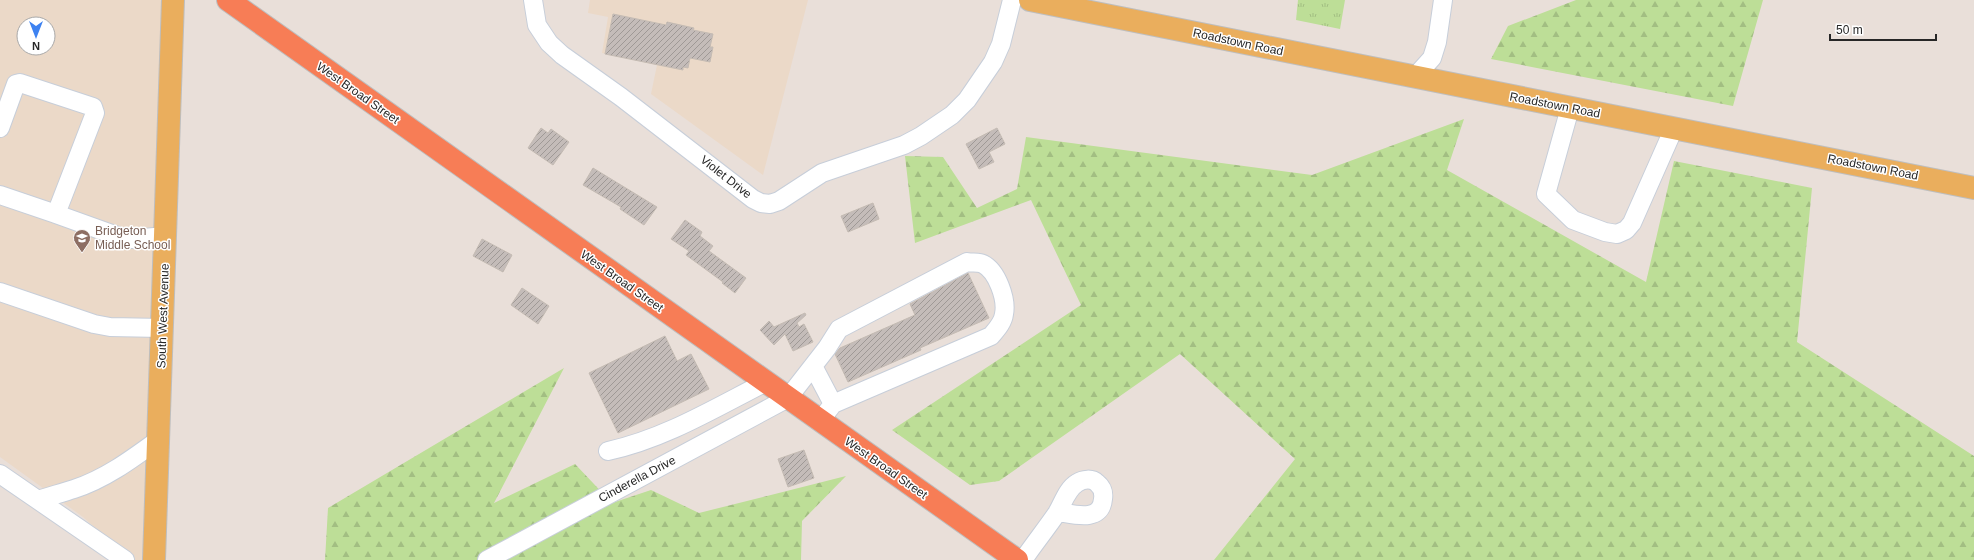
<svg xmlns="http://www.w3.org/2000/svg" width="1974" height="560" font-family="Arial,sans-serif">
<defs>
<pattern id="grass-tufts" width="24" height="20" patternUnits="userSpaceOnUse"><rect width="24" height="20" fill="#bdde97"/><path d="M3 7l-1-3M5 7V3M7 7l1-3M15 17l-1-3M17 17v-4M19 17l1-3" fill="none" stroke="#a2be82"/></pattern>
<pattern id="forest-firs" width="22" height="20" patternUnits="userSpaceOnUse"><rect width="22" height="20" fill="#bdde97"/><path d="M5 1l3.5 6h-7zM16 11l3.5 6h-7z" fill="#a2be82"/></pattern>
<pattern id="building-hatch" width="6" height="6" patternUnits="userSpaceOnUse"><rect width="6" height="6" fill="#c4bcb9"/><path d="M-1 1l2-2M0 6l6-6M5 7l2-2" fill="none" stroke="#9f9996"/></pattern>
</defs>
<rect width="100%" height="100%" fill="#e9dfd9"/>
<path fill="#ebd9c8" fill-rule="evenodd" d="M 0,0 L 174,0 L 154,560 L 131,560 L 83,517 L 0,457 ZM 24,24 L 48,24 L 48,48 L 24,48 Z
M 590,0 L 808,0 L 763,175 L 651,94 L 657,65 L 602,53 L 608,17 L 588,13 Z"/>
<path fill="url(#grass-tufts)" d="M 1298,0 L 1345,0 L 1340,29 L 1296,20 Z"/>
<path fill="url(#forest-firs)" d="M 1576,0 L 1763,0 L 1733,106 L 1491,59 L 1508,26 Z
M 1464,119 L 1447,170 L 1646,282 L 1674,161 L 1812,188 L 1797,342 L 1974,456 L 1974,560 L 1214,560 L 1295,459 L 1180,354 L 999,481 L 970,485 L 892,430 L 1081,305 L 1031,200 L 915,243 L 905,156 L 943,157 L 977,208 L 1017,189 L 1026,137 L 1312,175 Z
M 564,368 L 494,503 L 575,464 L 612,503 L 651,490 L 699,513 L 846,476 L 802,521 L 801,560 L 325,560 L 328,508 Z"/>
<path fill="url(#building-hatch)" stroke="#c4bbb3" d="M 613,14 L 666,25 L 667,22 L 694,28 L 693,30 L 713,34 L 710,47 L 713,47 L 710,62 L 690,58 L 688,68 L 683,67 L 683,70 L 605,54 Z
M 541,128 L 548,133 L 551,129 L 569,142 L 553,165 L 528,148 Z
M 997,128 L 1005,144 L 989,152 L 994,162 L 979,169 L 966,144 Z
M 593,168 L 657,207 L 644,225 L 620,209 L 621,207 L 583,185 Z
M 873,203 L 879,219 L 848,232 L 841,216 Z
M 685,220 L 702,232 L 700,236 L 713,246 L 709,251 L 746,278 L 735,293 L 722,283 L 723,282 L 686,255 L 689,251 L 671,239 Z
M 482,239 L 512,255 L 503,272 L 473,256 Z
M 968,273 L 989,318 L 920,348 L 921,350 L 848,382 L 835,354 L 840,348 L 915,315 L 910,304 Z
M 522,288 L 549,306 L 538,324 L 511,305 Z
M 805,313 L 806,315 L 797,323 L 799,327 L 804,324 L 813,342 L 793,351 L 785,334 L 774,345 L 760,330 L 769,321 L 774,327 Z
M 665,336 L 677,361 L 691,354 L 709,389 L 618,433 L 589,373 Z
M 804,450 L 814,478 L 788,487 L 778,459 Z"/>
<g fill="none" stroke-linecap="round" stroke-linejoin="round">
<defs>
<path id="minor" d="M 533,0 L 537,25 L 549,43 L 562,55 L 621,97 L 753,199 L 761,203 L 770,204 L 779,201 L 822,173 L 904,145 L 921,136 L 952,115 L 967,100 L 993,62 L 1001,44 L 1012,0
M 1414,78 L 1432,58 L 1437,42 L 1443,0
M 1570,108 L 1546,194 L 1573,220 L 1605,232 L 1617,234 L 1626,230 L 1632,223 L 1674,128
M 0,128 L 16,84 L 20,83 L 93,107 L 95,113 L 56,214 L 120,237 L 133,239 L 165,236
M 0,195 L 56,214
M 0,292 L 94,324 L 110,327 L 162,328
M 813,366 L 833,404
M 608,451 C 664,439 715,408 766,382
M 0,474 L 125,560
M 38,500 C 50,496 62,493 74,489 C 105,479 132,459 158,440
M 487,560 L 788,398 L 827,348 L 839,329 L 967,262 C 972,263 979,262 983,264 C 997,271 1007,299 1004,314 C 1003,323 996,330 991,336 L 833,404 L 820,421
M 1023,560 C 1034,544 1046,529 1057,513 C 1063,503 1067,489 1077,483 C 1083,479 1092,478 1097,483 C 1102,487 1104,493 1103,499 C 1101,523 1073,514 1058,512"/>
<path id="major" d="M 1030,0 C 1344,64 1659,124 1974,188
M 154,560 L 173,0"/>
<path id="highway" d="M 228,0 L 1017,560"/>
</defs>
<use href="#minor" stroke="#c7ced9" stroke-width="20"/>
<use href="#major" stroke="#bebebe" stroke-width="24"/>
<use href="#highway" stroke="#bebebe" stroke-width="24"/>
<use href="#minor" stroke="#fff" stroke-width="18"/>
<use href="#major" stroke="#eaae5d" stroke-width="22"/>
<use href="#highway" stroke="#f77d56" stroke-width="22"/>
</g>
<defs>
<symbol id="school-pin" viewBox="-11 -11 22 30"><path d="M0 17L-7.5 6A9.5 9.5 0 1 1 7.5 6Z" fill="#8d6e63" stroke="#fff"/><path d="M0-5L7-2L0 1L-7-2ZM-4 1L0 2.5L4 1V4Q0 6-4 4Z" fill="#fff"/></symbol>
</defs>
<g fill-rule="evenodd">
<use href="#school-pin" x="72" y="228" width="20" height="27"/>
</g>
<g text-anchor="middle" dominant-baseline="central" stroke-width="3" stroke-linejoin="round" paint-order="stroke">
<g font-size="12" fill="#272727" stroke="#fff">
<text transform="translate(1238 42) rotate(12)">Roadstown Road</text>
<text transform="translate(358 93) rotate(35)">West Broad Street</text>
<text transform="translate(1555 105) rotate(11)">Roadstown Road</text>
<text transform="translate(1873 167) rotate(11)">Roadstown Road</text>
<text transform="translate(726 177) rotate(38)">Violet Drive</text>
<text transform="translate(622 281) rotate(35)">West Broad Street</text>
<text transform="translate(163 316) rotate(-88)">South West Avenue</text>
<text transform="translate(886 468) rotate(35)">West Broad Street</text>
<text transform="translate(637 479) rotate(-28)">Cinderella Drive</text>
</g>
<g font-size="12" fill="#785e54" stroke="#fff" text-anchor="start">
<text x="95" y="231">Bridgeton<tspan x="95" dy="14">Middle School</tspan></text>
</g>
</g>
<g transform="translate(36 36) rotate(180)"><circle r="19" fill="#ffffff" stroke="#a9a9a9"/>
<path d="M0-3L7 15L0 10L-7 15Z" fill="#3e82f1"/>
<text y="-6" font-size="11" font-weight="bold" text-anchor="middle" fill="#272727">N</text>
</g>
<path d="M1830 34v6h106v-6" fill="none" stroke="#272727" stroke-width="2"/>
<text x="1836" y="34" font-size="12" fill="#272727" stroke="#ffffff" stroke-width="3" paint-order="stroke">50 m</text>
</svg>
